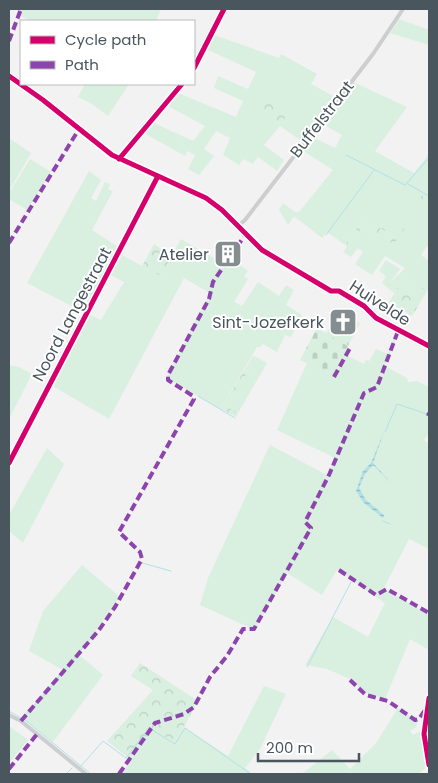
<svg xmlns="http://www.w3.org/2000/svg" width="438" height="783" font-family="Poppins,sans-serif">
<defs>
<pattern id="forest-crowns" width="20" height="18" patternUnits="userSpaceOnUse" patternTransform="scale(1.25)"><rect width="20" height="18" fill="#d9efe0"/><path d="M2 6a3 3 0 1 1 6 0M12 15a3 3 0 1 1 6 0" fill="none" stroke="#bccfc3"/></pattern>
<pattern id="cemetery-stones" width="16" height="16" patternUnits="userSpaceOnUse" patternTransform="scale(1.25)"><rect width="16" height="16" fill="#d9efe0"/><path d="M2 7V4a2 2 0 0 1 4 0v3zM10 15v-3a2 2 0 0 1 4 0v3z" fill="#bccfc3"/></pattern>
<pattern id="park-tufts" width="24" height="20" patternUnits="userSpaceOnUse" patternTransform="scale(1.25)"><rect width="24" height="20" fill="#d9efe0"/><path d="M3 7l-1-3M5 7V3M7 7l1-3M15 17l-1-3M17 17v-4M19 17l1-3" fill="none" stroke="#bccfc3"/></pattern>
<pattern id="water-rules" width="6" height="5" patternUnits="userSpaceOnUse" patternTransform="scale(1.25)"><rect width="6" height="5" fill="#b2e1e9"/><path d="M0 2.5h6" fill="none" stroke="#93b9c0"/></pattern>
</defs>
<rect width="100%" height="100%" fill="#f2f2f2"/>
<path fill="#d9efe0" d="M 19,9 L 161,9 L 156,21 L 31,21 L 17,14 Z
M 399,19 L 429,30 L 429,45 L 390,33 Z
M 214,35 L 279,58 L 281,54 L 317,74 L 311,84 L 335,97 L 300,140 L 280,126 L 264,145 L 284,160 L 277,171 L 258,157 L 253,164 L 243,159 L 239,165 L 223,155 L 230,138 L 216,131 L 204,149 L 214,156 L 199,175 L 188,169 L 195,155 L 187,151 L 185,156 L 144,133 L 154,123 L 193,141 L 205,126 L 168,106 L 178,93 L 236,117 L 243,101 L 214,88 L 218,76 L 248,89 L 256,72 L 206,49 Z
M 353,82 L 407,107 L 375,151 L 414,173 L 429,154 L 429,247 L 427,246 L 421,255 L 429,261 L 429,278 L 419,293 L 401,282 L 394,293 L 382,283 L 386,276 L 379,271 L 386,260 L 400,269 L 390,283 L 405,268 L 385,256 L 372,275 L 355,264 L 363,252 L 358,248 L 351,257 L 343,252 L 361,229 L 374,238 L 381,228 L 393,237 L 390,242 L 393,245 L 425,193 L 396,234 L 383,225 L 404,197 L 375,231 L 361,223 L 345,245 L 327,232 L 322,238 L 294,216 L 288,225 L 279,210 L 283,203 L 295,212 L 299,212 L 333,170 L 300,149 L 310,136 L 335,148 L 342,135 L 321,123 Z
M 85,84 L 129,84 L 108,116 L 92,104 L 78,97 Z
M 9,138 L 31,153 L 9,191 Z
M 30,159 L 51,172 L 27,210 L 9,199 L 9,193 Z
M 89,171 L 101,180 L 91,198 L 96,201 L 105,182 L 110,184 L 108,189 L 113,191 L 92,230 L 118,247 L 85,313 L 27,283 Z
M 181,239 L 224,264 L 229,257 L 248,271 L 244,276 L 248,279 L 234,302 L 242,306 L 258,282 L 279,296 L 286,285 L 294,290 L 286,305 L 302,315 L 291,337 L 285,335 L 277,352 L 263,344 L 260,347 L 257,347 L 221,409 L 166,378 L 210,293 L 184,278 L 109,419 L 51,385 L 88,314 L 101,320 L 124,282 L 109,274 L 120,254 L 161,276 Z
M 396,333 L 398,334 L 385,366 L 407,378 L 408,382 L 417,381 L 429,387 L 429,433 L 424,440 L 429,444 L 429,549 L 409,539 L 384,588 L 429,615 L 429,650 L 410,639 L 385,699 L 364,692 L 350,679 L 327,669 L 305,665 L 333,617 L 368,637 L 385,603 L 337,570 L 322,595 L 287,573 L 255,630 L 200,605 L 208,578 L 270,445 L 327,475 L 335,458 L 277,430 L 307,363 L 334,376 L 344,354 L 364,364 L 366,360 L 369,361 L 376,349 L 388,354 Z
M 256,357 L 267,363 L 238,413 L 227,407 Z
M 9,365 L 19,367 L 32,374 L 9,419 Z
M 47,448 L 64,464 L 23,543 L 9,531 L 9,515 Z
M 82,565 L 120,597 L 78,654 L 103,675 L 53,742 L 22,718 L 63,670 L 29,651 L 43,611 Z
M 264,686 L 286,694 L 260,749 L 245,768 L 253,774 L 122,774 L 152,728 L 175,743 L 184,727 L 228,756 Z
M 398,708 L 418,721 L 416,727 L 410,731 L 413,735 L 422,730 L 427,767 L 418,774 L 353,774 L 351,772 L 348,774 L 302,774 L 332,750 L 350,769 L 376,743 Z
M 9,726 L 28,740 L 9,763 Z"/>
<path fill="url(#forest-crowns)" d="M 266,96 L 290,110 L 280,126 L 257,113 Z
M 424,192 L 428,195 L 393,245 L 390,242 L 393,237 L 381,228 L 374,238 L 361,229 L 347,247 L 345,245 L 361,223 L 375,231 L 402,195 L 404,197 L 384,225 L 396,233 Z
M 154,244 L 172,256 L 161,276 L 142,266 Z
M 429,278 L 429,288 L 412,316 L 389,302 L 401,282 L 419,293 Z
M 253,356 L 256,357 L 227,407 L 238,413 L 236,417 L 221,409 Z
M 140,663 L 198,701 L 175,743 L 152,728 L 131,760 L 107,741 L 153,690 L 131,676 Z"/>
<path fill="url(#cemetery-stones)" d="M 317,328 L 348,346 L 334,376 L 300,360 Z"/>
<path fill="url(#park-tufts)" d="M 339,311 L 344,314 L 332,329 L 342,334 L 350,317 L 360,323 L 348,346 L 326,334 Z"/>
<path fill="url(#water-rules)" d="M 384,432 L 373,463 L 392,484 L 373,465 L 365,474 L 359,488 L 366,500 L 384,515 L 383,518 L 364,503 L 356,491 L 363,471 L 371,463 Z"/>
<g fill="none" stroke-linecap="round" stroke-linejoin="round">
<path stroke="#b2e1e9" stroke-width="1" d="M 346,155 L 405,185 L 429,158
M 408,184 L 429,196
M 326,235 L 374,170
M 198,396 L 235,418
M 385,432 L 397,404 L 427,414 L 429,410
M 383,521 L 390,524
M 142,563 L 171,571
M 307,667 L 351,582
M 9,711 L 21,718
M 22,718 L 44,695 L 96,632
M 25,720 L 91,774
M 81,766 L 103,741 L 126,758 L 149,728 L 175,744 L 185,728 L 251,774
M 66,774 L 72,768"/>
<path stroke="#cccecf" stroke-width="4" d="M 194,68 L 224,9
M 119,159 L 182,84
M 238,226 L 245,220 L 373,54 L 403,9
M 9,463 L 158,176
M 429,698 L 424,734 L 429,765
M 9,715 L 21,721 L 86,774"/>
<path stroke="#ccced0" stroke-width="5" d="M 9,76 L 43,100 L 112,155 L 206,198 L 222,210 L 262,250 L 331,291 L 339,291 L 364,306 L 376,318 L 429,346"/>
<path stroke="#8e44ad" stroke-width="4" stroke-dasharray="8 4" stroke-linecap="butt" d="M 9,41 L 21,9
M 9,243 L 79,129
M 334,377 L 350,348
M 428,416 L 429,413
M 339,570 L 376,595 L 387,589 L 429,613
M 350,680 L 366,695 L 388,701 L 415,720 L 419,719 L 425,710
M 21,721 L 99,630 L 115,607 L 142,559 L 140,552 L 119,532 L 194,399 L 193,396 L 168,380 L 168,375 L 209,299 L 213,282 L 245,235
M 9,769 L 37,734
M 119,774 L 155,723 L 184,714 L 194,707 L 210,677 L 227,656 L 243,629 L 254,629 L 311,528 L 305,522 L 329,475 L 364,393 L 377,387 L 398,331"/>
<defs>
<path id="cycleway" d="M 194,68 L 224,9
M 9,76 L 43,100 L 112,155 L 206,198 L 222,210 L 262,250 L 331,291 L 339,291 L 364,306 L 376,318 L 429,346
M 119,159 L 182,84
M 9,463 L 158,176
M 429,698 L 424,734 L 429,765"/>
</defs>
<use href="#cycleway" stroke="#fff" stroke-width="8"/>
<use href="#cycleway" stroke="#d6006c" stroke-width="5"/>
</g>
<defs>
<symbol id="building-square" viewBox="-11 -11 22 22"><rect x="-9" y="-9" width="18" height="18" rx="4" fill="#858d91" stroke="#fff"/><path d="M-4-6H4V6H1V3H-1V6H-4ZM-2.5-4.3h1.7v1.8h-1.7ZM.8-4.3h1.7v1.8H.8ZM-2.5-1h1.7V.8h-1.7ZM.8-1h1.7V.8H.8Z" fill="#fff"/></symbol>
<symbol id="church-square" viewBox="-11 -11 22 22"><rect x="-9" y="-9" width="18" height="18" rx="4" fill="#858d91" stroke="#fff"/><path d="M-1.2-6h2.4v3.5h3.3v2.4h-3.3V6h-2.4V-.1h-3.3v-2.4h3.3Z" fill="#fff"/></symbol>
</defs>
<g fill-rule="evenodd">
<use href="#building-square" x="212" y="238" width="32" height="32"/>
<use href="#church-square" x="327" y="306" width="32" height="32"/>
</g>
<g text-anchor="middle" dominant-baseline="central" stroke-width="4" stroke-linejoin="round" paint-order="stroke">
<g font-size="16" fill="#4a565d" stroke="#fff">
<text transform="translate(322 119) rotate(-52)">Buffelstraat</text>
<text transform="translate(380 303) rotate(33)">Huivelde</text>
<text transform="translate(72 314) rotate(-62)">Noord Langestraat</text>
</g>
<g font-size="16" fill="#4a565d" stroke="#fff" text-anchor="end">
<text x="209" y="254">Atelier</text>
<text x="324" y="322">Sint-Jozefkerk</text>
</g>
</g>
<rect width="438" height="783" fill="none" stroke="#4a565d" stroke-width="20"/>
<rect x="20" y="20" width="175" height="65" fill="#ffffff" stroke="#b7bbbe"/>
<rect x="30" y="36" width="25" height="8" fill="#d6006c" stroke="#b7bbbe"/>
<text x="65" y="45" font-size="15" fill="#4a565d">Cycle path</text>
<rect x="30" y="61" width="25" height="8" fill="#8e44ad" stroke="#b7bbbe"/>
<text x="65" y="70" font-size="15" fill="#4a565d">Path</text>
<path d="M258 753v8h101v-8" fill="none" stroke="#4a565d" stroke-width="2.5"/>
<text x="266" y="753" font-size="15" fill="#4a565d" stroke="#ffffff" stroke-width="4" paint-order="stroke">200 m</text>
</svg>
